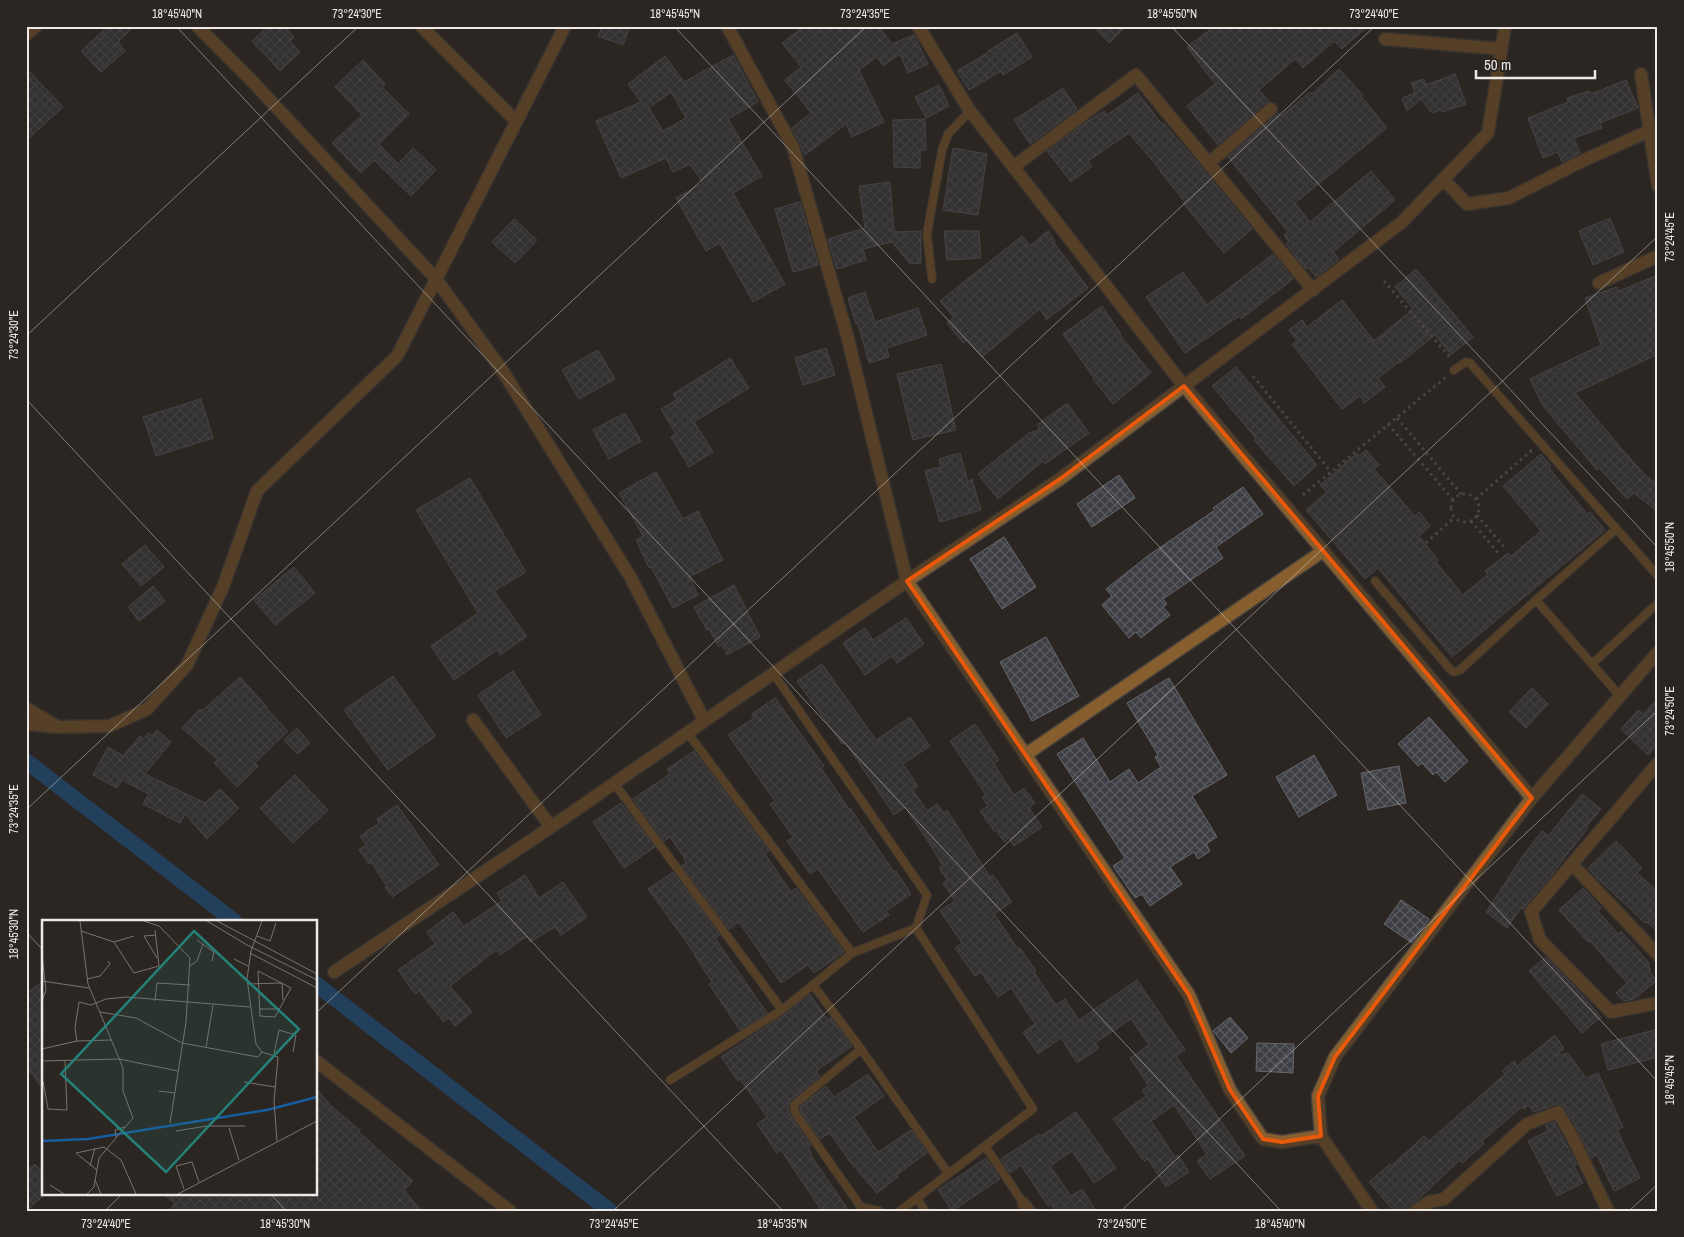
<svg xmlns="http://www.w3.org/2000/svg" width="1684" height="1237" font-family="'Archivo Narrow',sans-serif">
<defs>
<pattern id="building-cross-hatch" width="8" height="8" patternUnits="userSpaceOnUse" patternTransform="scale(1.25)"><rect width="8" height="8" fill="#3e3f45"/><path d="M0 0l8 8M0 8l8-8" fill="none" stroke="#5a5b60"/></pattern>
</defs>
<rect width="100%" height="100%" fill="#2b2622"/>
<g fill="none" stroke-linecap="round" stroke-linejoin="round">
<path stroke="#185da0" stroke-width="16" d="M 26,761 L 234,921
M 316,984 L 610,1211"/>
</g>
<path fill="url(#building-cross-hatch)" stroke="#66666d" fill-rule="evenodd" d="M 108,26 L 134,26 L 118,42 L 125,51 L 101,72 L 81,51 Z
M 268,26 L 284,26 L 294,37 L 290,41 L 300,52 L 280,71 L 252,41 Z
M 602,26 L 630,26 L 623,45 L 598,36 Z
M 804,26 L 878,26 L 892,44 L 914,35 L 928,64 L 908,73 L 900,54 L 883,66 L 877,57 L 859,70 L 884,122 L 852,137 L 846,124 L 805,155 L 792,128 L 811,113 L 785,80 L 801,67 L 782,43 Z
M 1093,26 L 1126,26 L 1109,43 Z
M 1215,26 L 1368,26 L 1342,49 L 1334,41 L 1303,68 L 1295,59 L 1259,90 L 1269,101 L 1218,145 L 1187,106 L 1215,84 L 1187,47 Z
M 1017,33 L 1032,57 L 1003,75 L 1001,71 L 969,90 L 957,71 L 989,52 L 988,51 Z
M 733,55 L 758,102 L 728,119 L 762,176 L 733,193 L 785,284 L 753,302 L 720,243 L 706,251 L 676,198 L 703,183 L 690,164 L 673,172 L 666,158 L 621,178 L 596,121 L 641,102 L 628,84 L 665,56 L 684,82 ZM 671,92 L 686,118 L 663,131 L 649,108 Z
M 363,60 L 385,84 L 382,87 L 409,114 L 379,144 L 398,164 L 413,148 L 436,170 L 411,196 L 374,160 L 361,173 L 332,143 L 362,115 L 335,87 Z
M 26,68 L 63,107 L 26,141 Z
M 1339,69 L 1363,95 L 1361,96 L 1387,128 L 1295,203 L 1310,222 L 1371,171 L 1395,200 L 1333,252 L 1339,259 L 1316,277 L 1308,267 L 1306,269 L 1286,244 L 1289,242 L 1284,235 L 1288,232 L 1228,157 L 1278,113 L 1281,116 L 1310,92 L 1312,94 Z
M 1455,74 L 1466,104 L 1442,112 L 1441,110 L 1432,113 L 1421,99 L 1407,111 L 1402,98 L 1415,93 L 1411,83 L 1424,79 L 1426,85 Z
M 1626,80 L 1638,108 L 1600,123 L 1602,128 L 1574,138 L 1580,153 L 1562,162 L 1558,152 L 1543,158 L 1528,118 L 1568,102 L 1567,98 L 1589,91 L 1591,94 Z
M 939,85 L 949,106 L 926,118 L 915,97 Z
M 1063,88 L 1077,109 L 1030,144 L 1014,120 Z
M 1138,93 L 1162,124 L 1163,123 L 1187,150 L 1252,229 L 1224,253 L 1183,203 L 1185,202 L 1160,171 L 1161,171 L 1129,133 L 1088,161 L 1092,166 L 1071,182 L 1047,151 L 1086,122 L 1104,111 L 1107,115 Z
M 925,119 L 926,150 L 920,150 L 920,168 L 894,167 L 893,120 Z
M 953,148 L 987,154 L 978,215 L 943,210 Z
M 890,182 L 894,232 L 921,231 L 921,263 L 910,264 L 892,242 L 863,249 L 866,260 L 837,269 L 828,239 L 865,228 L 859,186 Z
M 800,202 L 818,265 L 793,272 L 775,209 Z
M 1610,218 L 1624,252 L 1593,265 L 1579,231 Z
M 514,219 L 537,240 L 515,263 L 492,242 Z
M 944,231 L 979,231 L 981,258 L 947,260 Z
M 1048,231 L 1055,241 L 1054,243 L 1088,288 L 1046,320 L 1046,318 L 1040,309 L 982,357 L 967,340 L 963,343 L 947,323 L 954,317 L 940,301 L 1022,236 L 1030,246 Z
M 1273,254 L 1293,279 L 1241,319 L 1239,316 L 1185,353 L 1146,297 L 1183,272 L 1207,305 Z
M 1416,269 L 1473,337 L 1451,355 L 1435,335 L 1400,363 L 1399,362 L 1378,378 L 1385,387 L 1364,403 L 1360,396 L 1342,409 L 1292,344 L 1297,341 L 1289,330 L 1302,320 L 1307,327 L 1342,300 L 1374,341 L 1413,309 L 1395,287 Z
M 1658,275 L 1658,354 L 1575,393 L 1621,448 L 1646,476 L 1658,485 L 1658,512 L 1634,493 L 1627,499 L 1599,468 L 1597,470 L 1543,406 L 1530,379 L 1601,345 L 1585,298 L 1617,287 L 1619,291 Z
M 865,292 L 875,322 L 918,308 L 927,335 L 887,348 L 889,357 L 869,363 L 858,324 L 856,324 L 848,298 Z
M 1102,306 L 1121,334 L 1120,335 L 1151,373 L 1113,404 L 1093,379 L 1094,378 L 1063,334 Z
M 826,348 L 835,375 L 803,385 L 795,358 Z
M 598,350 L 615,379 L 579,399 L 562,370 Z
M 730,358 L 749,388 L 694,422 L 713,452 L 689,467 L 671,437 L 676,434 L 661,409 L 677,400 L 673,394 Z
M 941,364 L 956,430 L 913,440 L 897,374 Z
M 1236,367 L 1317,465 L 1294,486 L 1254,440 L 1256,438 L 1212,386 Z
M 201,399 L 213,438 L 156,456 L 143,417 Z
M 1067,403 L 1089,433 L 1045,464 L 1043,461 L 998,499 L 978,474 L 1029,433 L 1039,430 L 1038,424 Z
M 625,413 L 641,441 L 609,459 L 593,430 Z
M 1366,450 L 1379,465 L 1374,469 L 1415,516 L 1419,512 L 1430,526 L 1419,536 L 1438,560 L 1436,562 L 1463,595 L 1488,574 L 1485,571 L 1508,553 L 1511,556 L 1541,531 L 1503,486 L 1541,454 L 1551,466 L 1549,468 L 1587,514 L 1590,512 L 1605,530 L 1452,657 L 1378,568 L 1365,579 L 1306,510 L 1327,492 L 1320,485 L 1357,453 L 1359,456 Z
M 960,453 L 968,482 L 972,479 L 981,510 L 940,522 L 925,471 L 941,467 L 939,459 Z
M 656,472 L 683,519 L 698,511 L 723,560 L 689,577 L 698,595 L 673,608 L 651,567 L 649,568 L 636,540 L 643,536 L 619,493 Z
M 1119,475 L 1135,498 L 1092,527 L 1077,504 Z
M 470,478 L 526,572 L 494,591 L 527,636 L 500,655 L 497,650 L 454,680 L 431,646 L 478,613 L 416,510 Z
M 1243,487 L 1263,514 L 1216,547 L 1223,558 L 1163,599 L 1167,604 L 1163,607 L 1170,615 L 1141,638 L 1136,632 L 1129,638 L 1102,605 L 1112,596 L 1106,589 L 1149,555 L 1215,510 L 1213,508 Z
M 1004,537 L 1036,587 L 1002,609 L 970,559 Z
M 145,545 L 164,567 L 141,586 L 122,564 Z
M 294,567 L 315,593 L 275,625 L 254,600 Z
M 734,585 L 760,637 L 727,655 L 722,645 L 719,647 L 709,629 L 707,630 L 694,607 Z
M 153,586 L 165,601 L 139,621 L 128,607 Z
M 906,618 L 924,644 L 897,663 L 892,656 L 865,675 L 843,643 L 865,628 L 873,640 Z
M 1046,637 L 1079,696 L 1032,721 L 1000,662 Z
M 822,664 L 876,740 L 910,717 L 930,746 L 903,764 L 918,786 L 913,790 L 927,811 L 937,804 L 944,813 L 947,810 L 990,877 L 993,875 L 1012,902 L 994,914 L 1018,949 L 1020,948 L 1036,971 L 1034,972 L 1056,1005 L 1065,999 L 1079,1020 L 1137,980 L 1185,1050 L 1176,1056 L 1245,1156 L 1210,1179 L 1197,1161 L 1207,1154 L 1174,1105 L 1151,1121 L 1175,1157 L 1178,1155 L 1189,1172 L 1166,1187 L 1148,1159 L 1144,1161 L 1113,1119 L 1146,1096 L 1142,1090 L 1149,1086 L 1130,1058 L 1149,1045 L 1131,1019 L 1095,1043 L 1099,1048 L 1077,1063 L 1061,1038 L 1038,1054 L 1023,1032 L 1035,1024 L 1011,988 L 998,997 L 981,972 L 975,976 L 955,948 L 962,943 L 940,911 L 955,901 L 943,883 L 947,880 L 939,868 L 943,866 L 931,846 L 905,807 L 894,815 L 845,742 L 842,744 L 797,681 Z
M 513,671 L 541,715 L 506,738 L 478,695 Z
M 393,676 L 436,736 L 388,770 L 344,710 Z
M 240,677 L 267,707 L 266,708 L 288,731 L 255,763 L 258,766 L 237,787 L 214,763 L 218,760 L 182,728 L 200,709 L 202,711 Z
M 1169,678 L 1227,775 L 1192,796 L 1217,837 L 1206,844 L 1210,851 L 1198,859 L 1194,852 L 1170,867 L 1182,884 L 1150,906 L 1142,894 L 1135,898 L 1113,866 L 1125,858 L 1057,754 L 1083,738 L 1110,782 L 1129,769 L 1138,783 L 1161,767 L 1155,757 L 1158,755 L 1127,703 Z
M 1532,688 L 1548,704 L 1526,728 L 1509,712 Z
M 775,698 L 824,766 L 821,768 L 849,809 L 850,808 L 894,872 L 896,871 L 911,894 L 886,911 L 889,915 L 863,932 L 818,869 L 810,874 L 787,841 L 793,837 L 770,804 L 775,801 L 728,735 L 754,718 L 752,714 Z
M 1658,698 L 1658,744 L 1648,755 L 1621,729 L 1638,710 L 1643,714 Z
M 1429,717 L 1468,761 L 1445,782 L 1436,772 L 1433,775 L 1422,763 L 1418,766 L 1398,744 Z
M 975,724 L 999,760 L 994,764 L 1014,795 L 1024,788 L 1035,803 L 1029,808 L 1042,827 L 1014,846 L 1009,838 L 1004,842 L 996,830 L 994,831 L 980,811 L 988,806 L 982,797 L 986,795 L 950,741 Z
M 297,728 L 310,743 L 298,754 L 284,740 Z
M 157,730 L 171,742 L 145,774 L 205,803 L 220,789 L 239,808 L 207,839 L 185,814 L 180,823 L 143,804 L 149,794 L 122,780 L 117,788 L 93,775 L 108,747 L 123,756 L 140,736 L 143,739 L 148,733 L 152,736 Z
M 694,751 L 769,851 L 765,854 L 791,892 L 796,888 L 844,952 L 814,973 L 808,965 L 781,983 L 739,922 L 729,929 L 682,866 L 686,863 L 684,860 L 685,859 L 670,837 L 664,841 L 633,799 L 670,774 L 667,769 Z
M 1314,755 L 1337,795 L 1299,817 L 1276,777 Z
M 1399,766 L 1406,803 L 1368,810 L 1361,773 Z
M 295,775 L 328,810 L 293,843 L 260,808 Z
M 1582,794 L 1601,809 L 1586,827 L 1588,828 L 1571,850 L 1571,849 L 1552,875 L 1523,909 L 1521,908 L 1507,928 L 1486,912 L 1522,857 L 1542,831 L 1548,836 Z
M 621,803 L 655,847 L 624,868 L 593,822 Z
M 397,805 L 439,865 L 392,897 L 385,887 L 387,886 L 371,862 L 369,864 L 359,850 L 366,845 L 360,836 L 379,823 L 377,819 Z
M 1616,841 L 1642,868 L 1637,873 L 1658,892 L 1658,932 L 1647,922 L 1645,923 L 1598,879 L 1588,868 Z
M 673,872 L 720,935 L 715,938 L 767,1013 L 740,1030 L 709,984 L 712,982 L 694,954 L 695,954 L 648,889 Z
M 525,875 L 539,898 L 563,882 L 587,917 L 561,935 L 555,927 L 530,942 L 527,936 L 500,955 L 496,950 L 450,986 L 472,1012 L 455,1026 L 449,1018 L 444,1022 L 419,991 L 415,994 L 398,970 L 435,944 L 427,932 L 453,912 L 464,926 L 502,901 L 497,893 Z
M 1583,888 L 1601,908 L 1598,911 L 1618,934 L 1621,931 L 1650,964 L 1648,966 L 1651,969 L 1649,970 L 1656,981 L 1634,999 L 1624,1001 L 1616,993 L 1627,983 L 1590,941 L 1588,942 L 1559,910 Z
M 1401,900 L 1429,919 L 1412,943 L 1384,924 Z
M 1546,957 L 1575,987 L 1601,1017 L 1582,1033 L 1529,971 Z
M 44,981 L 44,1090 L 26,1066 L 26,993 Z
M 810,994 L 828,1020 L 831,1018 L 852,1046 L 816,1071 L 820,1076 L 790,1101 L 788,1105 L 789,1114 L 811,1146 L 808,1148 L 812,1153 L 810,1154 L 849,1211 L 822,1211 L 781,1150 L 777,1153 L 757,1124 L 767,1117 L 740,1079 L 738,1081 L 721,1057 L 785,1014 Z
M 1230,1017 L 1248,1038 L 1231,1053 L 1213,1031 Z
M 1658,1029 L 1658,1057 L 1608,1070 L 1601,1044 Z
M 1555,1035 L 1564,1049 L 1556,1056 L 1568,1053 L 1586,1078 L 1598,1073 L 1623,1127 L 1617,1130 L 1640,1178 L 1614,1191 L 1597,1155 L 1591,1158 L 1580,1134 L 1563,1105 L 1556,1104 L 1534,1112 L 1528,1105 L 1524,1109 L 1522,1107 L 1482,1141 L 1484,1144 L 1462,1163 L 1460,1160 L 1406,1211 L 1394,1211 L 1369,1182 L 1390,1164 L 1391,1166 L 1424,1136 L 1429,1141 L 1505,1074 L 1502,1071 L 1514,1061 L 1517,1066 Z
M 1257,1043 L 1294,1044 L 1293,1073 L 1256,1071 Z
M 868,1074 L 884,1096 L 854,1117 L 878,1152 L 911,1130 L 927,1153 L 896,1175 L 898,1177 L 877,1193 L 850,1162 L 830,1133 L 820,1139 L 800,1111 L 800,1107 L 826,1086 L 834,1097 Z
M 316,1088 L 331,1106 L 360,1130 L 359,1132 L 413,1181 L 404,1190 L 422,1211 L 170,1211 L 175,1203 L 162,1193 L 316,1193 Z
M 1076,1112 L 1116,1168 L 1094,1183 L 1072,1151 L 1050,1166 L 1071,1196 L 1082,1189 L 1096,1211 L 1056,1211 L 1051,1204 L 1048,1206 L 1021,1165 L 1010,1173 L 1001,1159 L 1039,1134 L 1041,1136 Z
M 1554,1122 L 1577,1164 L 1574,1166 L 1583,1183 L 1557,1196 L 1528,1141 L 1549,1130 L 1545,1126 Z
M 986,1158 L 1000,1179 L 952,1211 L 938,1190 Z
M 35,1164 L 44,1174 L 44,1195 L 26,1211 L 26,1171 Z"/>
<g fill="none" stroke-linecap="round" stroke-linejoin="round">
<defs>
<path id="service" d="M 932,279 L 927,234 L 942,150 L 948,134 L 970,111
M 1454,370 L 1466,362 L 1470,363 L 1658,576
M 1375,581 L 1449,668 L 1454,672 L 1460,670 L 1536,600 L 1616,529
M 1536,600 L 1619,695
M 1592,664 L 1658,603
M 773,673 L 927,895 L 916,928 L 1033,1109 L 900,1211
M 687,732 L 852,953
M 614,783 L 782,1010
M 813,985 L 861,1049 L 948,1173
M 861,1049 L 794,1105 L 795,1113 L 861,1207 L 879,1211
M 670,1080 L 782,1010 L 852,953 L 916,928
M 985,1146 L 1024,1204
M 917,1198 L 925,1211"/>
<path id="minor" d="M 421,26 L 516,121
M 727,26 L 793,147 L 848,339 L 907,581 L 1189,995 L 1230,1090 L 1263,1139 L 1282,1142 L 1321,1136
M 918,26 L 970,111 L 1184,386 L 1532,798
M 26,35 L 36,26
M 1385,39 L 1501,49
M 1641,74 L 1658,186
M 1209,163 L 1271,109
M 1013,167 L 1136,75 L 1313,290
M 1443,179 L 1467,204 L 1509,198 L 1580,162 L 1649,131
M 436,279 L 502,370 L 631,578 L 704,720
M 1599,283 L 1658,256
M 26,708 L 58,727
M 473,720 L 551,827
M 1025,755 L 1323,551
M 1658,763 L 1531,912 L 1540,940 L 1611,1012 L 1658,1003
M 1572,864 L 1658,955
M 334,972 L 551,827 L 907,581 L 1060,479 L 1401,223 L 1488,133 L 1505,26
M 316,1061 L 510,1211
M 1024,1204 L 1029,1211
M 1372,1211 L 1321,1136 L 1318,1096 L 1335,1057 L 1532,798 L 1658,652
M 1416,1211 L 1429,1202 L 1444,1199 L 1527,1124 L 1558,1112 L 1573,1138 L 1608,1211"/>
<path id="tertiary" d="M 197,26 L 253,82 L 436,279
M 26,724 L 58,727 L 110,726 L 147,709 L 187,665 L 223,587 L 257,491 L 397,356 L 565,26"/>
</defs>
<use href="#service" stroke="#46413d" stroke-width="10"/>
<use href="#minor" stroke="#46413d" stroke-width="15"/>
<use href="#tertiary" stroke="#46413d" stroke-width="15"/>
<path stroke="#6e6a66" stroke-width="3" stroke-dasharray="2.5 4" stroke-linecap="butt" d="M 1384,281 L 1452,360
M 1253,376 L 1331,472
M 1397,418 L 1462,495
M 1388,424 L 1454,501
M1451 508a14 14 0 1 1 28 0a14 14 0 1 1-28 0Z
M 1303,495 L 1446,377
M 1476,499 L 1533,449
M 1477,515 L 1505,548
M 1471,521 L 1499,554
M 1426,543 L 1455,517"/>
<use href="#service" stroke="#875e2e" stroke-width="8"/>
<use href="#minor" stroke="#875e2e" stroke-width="12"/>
<use href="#tertiary" stroke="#875e2e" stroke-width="12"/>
</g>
<path d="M0 0H1684V1237H0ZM 1184,386 L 1532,798 L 1335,1057 L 1318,1096 L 1321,1136 L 1282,1142 L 1263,1139 L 1230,1090 L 1189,995 L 907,581 L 1060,479 Z" fill="#2b2622" fill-opacity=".55" fill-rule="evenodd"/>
<path fill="none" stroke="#e8590c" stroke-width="4" stroke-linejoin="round" d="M 1184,386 L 1532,798 L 1335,1057 L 1318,1096 L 1321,1136 L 1282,1142 L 1263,1139 L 1230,1090 L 1189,995 L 907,581 L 1060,479 Z"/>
<path fill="none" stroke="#ede9e6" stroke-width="1" stroke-opacity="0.45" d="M 176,26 L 1281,1211M 674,26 L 1658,1082M 1171,26 L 1658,548M 26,336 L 359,26M 26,399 L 783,1211M 26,810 L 867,26M 26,932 L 44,951M 316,1013 L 1375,26M 270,1193 L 286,1211M 105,1211 L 123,1193M 613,1211 L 1658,236M 1121,1211 L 1658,710M 1629,1211 L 1658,1184"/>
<g transform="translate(42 920)">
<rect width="275" height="275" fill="#2b2622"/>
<path fill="none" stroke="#185da0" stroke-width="2.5" d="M 0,221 L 46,219 L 225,190 L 275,177"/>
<path fill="none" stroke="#797470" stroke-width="1" d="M 38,1 L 46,64 L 81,148 L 81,171 L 91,198 L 57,238 L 52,267 L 45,274M 102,1 L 117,6 L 148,38 L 144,102 L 128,203M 165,1 L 205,25 L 275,60M 175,1 L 275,54M 220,1 L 209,31 L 205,59 L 214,124 L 220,132 L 236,137 L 232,181 L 235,221M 39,11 L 72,22 L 92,16M 114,15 L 102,16 L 115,38M 215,16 L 228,21 L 234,3M 155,20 L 172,32 L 170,41M 72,22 L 92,53 L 117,46 L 113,10M 208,33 L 275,68M 0,35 L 4,70 L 0,81M 192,39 L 206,46M 148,46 L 155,41 L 161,24M 216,51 L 249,68 L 233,97 L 218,96 ZM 45,59 L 58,56 L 68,44 L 66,41M 0,61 L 47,68M 206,64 L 240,63 L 241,80M 113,81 L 115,63 L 148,65M 217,89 L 238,89M 58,92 L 94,98 L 140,123 L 216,137 L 220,132M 35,121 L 70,120M 164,127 L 171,85M 0,129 L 35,121 L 33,108 L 37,82 L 49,85 L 64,79 L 84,77 L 208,87M 232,134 L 237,110 L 254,115 L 251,132M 0,141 L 77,139 L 136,151M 1,161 L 6,189 L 25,190 L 23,140M 202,162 L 233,167M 117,171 L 133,173M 187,208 L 197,240M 134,211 L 165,206 L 203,206M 74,217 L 73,210 L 83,207M 48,246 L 53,228M 55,250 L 34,233 L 62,227 L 79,240 L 94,274M 53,260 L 59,274M 8,265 L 22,274M 142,269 L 134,246 L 150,242 L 157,262M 136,274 L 275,201"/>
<path fill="#25827a" fill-opacity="0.15" stroke="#25827a" stroke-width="2.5" d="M 152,11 L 257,109 L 124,252 L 19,154 Z"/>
<rect width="275" height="275" fill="none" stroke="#ede9e6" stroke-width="2.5"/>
</g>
<rect width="1684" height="1237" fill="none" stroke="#2b2622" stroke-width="55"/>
<path d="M1476 70v8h119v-8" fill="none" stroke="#ede9e6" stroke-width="2.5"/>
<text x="1484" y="70" font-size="15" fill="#ede9e6" stroke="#2b2622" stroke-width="4" paint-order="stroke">50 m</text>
<rect x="28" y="28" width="1628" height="1182" fill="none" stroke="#ede9e6" stroke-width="2"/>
<g font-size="12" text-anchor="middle" fill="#ede9e6">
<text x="177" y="18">18°45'40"N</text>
<text x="357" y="18">73°24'30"E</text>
<text x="675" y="18">18°45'45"N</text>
<text x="865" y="18">73°24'35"E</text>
<text x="1172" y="18">18°45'50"N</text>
<text x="1374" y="18">73°24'40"E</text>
<text transform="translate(1670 237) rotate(-90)" y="4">73°24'45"E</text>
<text transform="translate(14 335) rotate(-90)" y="4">73°24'30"E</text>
<text transform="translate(1670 547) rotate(-90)" y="4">18°45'50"N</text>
<text transform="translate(1670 711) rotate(-90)" y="4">73°24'50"E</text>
<text transform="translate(14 809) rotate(-90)" y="4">73°24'35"E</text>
<text transform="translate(14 934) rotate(-90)" y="4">18°45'30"N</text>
<text transform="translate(1670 1080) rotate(-90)" y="4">18°45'45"N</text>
<text x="106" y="1228">73°24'40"E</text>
<text x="285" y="1228">18°45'30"N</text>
<text x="614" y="1228">73°24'45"E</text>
<text x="782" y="1228">18°45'35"N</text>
<text x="1122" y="1228">73°24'50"E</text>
<text x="1280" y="1228">18°45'40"N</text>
</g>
</svg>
